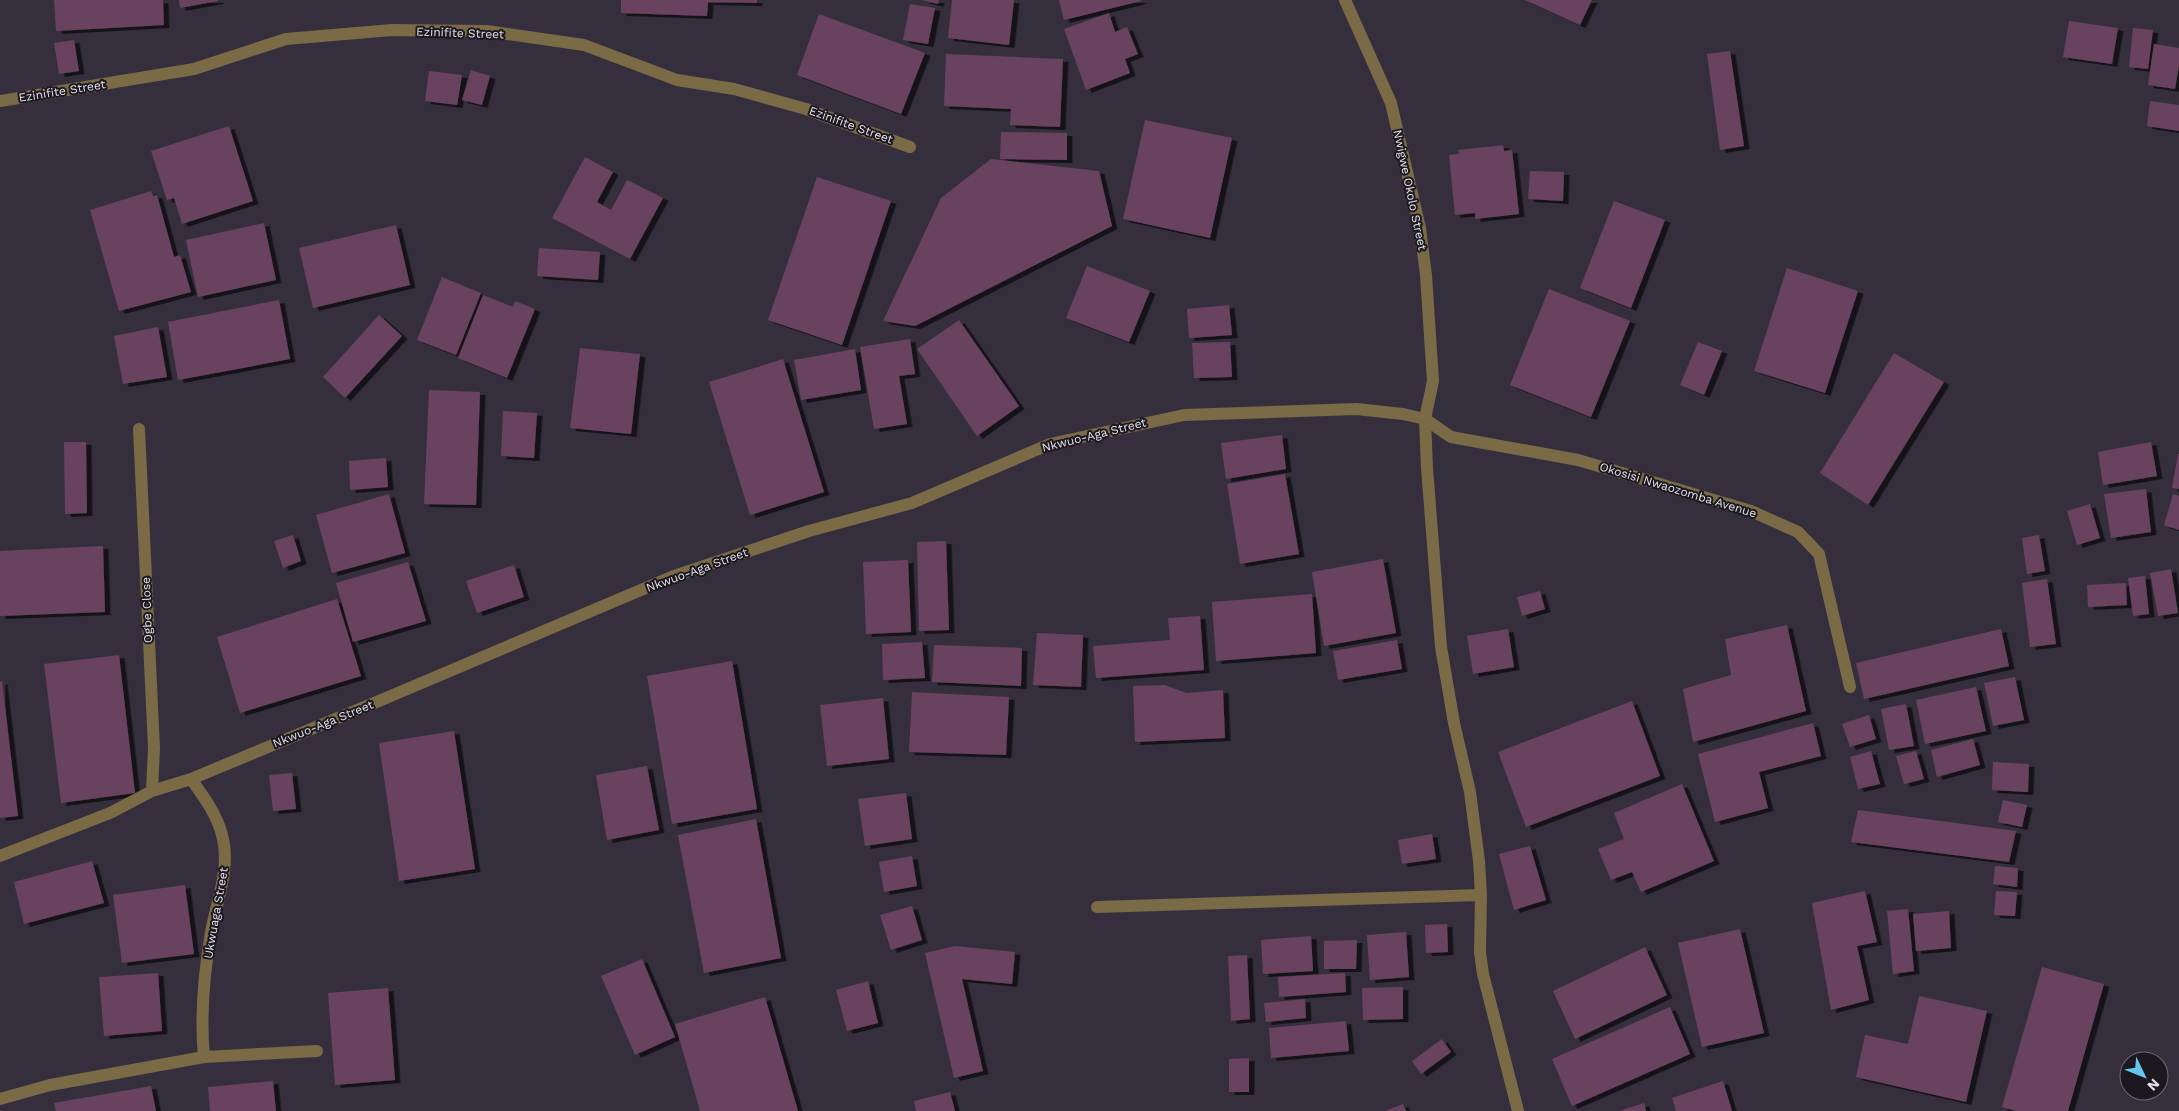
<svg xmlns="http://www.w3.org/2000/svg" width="2179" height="1111" font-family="'Work Sans',sans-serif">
<defs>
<filter id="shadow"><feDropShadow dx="5.5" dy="3" stdDeviation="0" flood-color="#0009"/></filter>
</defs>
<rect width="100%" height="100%" fill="#352f3d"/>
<path fill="#67435e" filter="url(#shadow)" d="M 54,0 L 163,0 L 164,25 L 56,31 Z
M 179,0 L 218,0 L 218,1 L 180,8 Z
M 621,0 L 757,0 L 757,3 L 708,2 L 707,16 L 621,13 Z
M 922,0 L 939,0 L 938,4 Z
M 952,0 L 1014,0 L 1009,45 L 948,38 Z
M 1059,0 L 1141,0 L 1141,1 L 1064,20 Z
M 1525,0 L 1592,0 L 1580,25 Z
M 910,4 L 935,8 L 928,44 L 903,40 Z
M 1109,13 L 1115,32 L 1127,27 L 1138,54 L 1125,59 L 1130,73 L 1086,90 L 1064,29 Z
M 819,14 L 925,53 L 901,114 L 797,75 Z
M 2069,21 L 2118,28 L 2112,64 L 2063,57 Z
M 2133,28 L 2153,30 L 2148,69 L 2129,67 Z
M 74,40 L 79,71 L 59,74 L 54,43 Z
M 2154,44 L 2179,48 L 2179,65 L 2175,89 L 2148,85 Z
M 1730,51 L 1744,146 L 1720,150 L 1707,54 Z
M 946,54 L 1063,59 L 1060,127 L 1010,125 L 1011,109 L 944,106 Z
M 471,70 L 490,76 L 482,105 L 462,100 Z
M 429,71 L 462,75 L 457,105 L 425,101 Z
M 2150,101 L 2179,105 L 2179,131 L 2147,126 Z
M 1145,120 L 1232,138 L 1210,238 L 1123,219 Z
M 229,126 L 253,201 L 182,224 L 174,198 L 167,200 L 151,151 Z
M 1001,132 L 1067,133 L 1067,160 L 1000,159 Z
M 1503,145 L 1504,151 L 1512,150 L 1519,214 L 1475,219 L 1475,213 L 1455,215 L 1449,155 L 1459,154 L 1458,150 Z
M 585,157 L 613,172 L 597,202 L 611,210 L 627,180 L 663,198 L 630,259 L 552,218 Z
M 991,159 L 1099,171 L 1112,226 L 915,326 L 883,321 L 941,198 Z
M 1530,171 L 1564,172 L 1563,201 L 1528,199 Z
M 817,177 L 891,201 L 842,345 L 768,320 Z
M 151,191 L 153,196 L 157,195 L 174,257 L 180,255 L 191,292 L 119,311 L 90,210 Z
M 1614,201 L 1665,220 L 1631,308 L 1580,288 Z
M 264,223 L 276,280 L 198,297 L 186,240 Z
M 396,225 L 410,285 L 313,308 L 299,248 Z
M 539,248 L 600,252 L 598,280 L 537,276 Z
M 1087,266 L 1150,291 L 1129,342 L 1066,318 Z
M 1787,268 L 1858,291 L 1825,393 L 1754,371 Z
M 442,277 L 481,293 L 456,355 L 417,340 Z
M 1549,289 L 1630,321 L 1591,417 L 1510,385 Z
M 483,295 L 513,307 L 515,301 L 535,309 L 507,378 L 458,358 Z
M 279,300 L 290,359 L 178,380 L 168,322 Z
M 1229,305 L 1232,335 L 1189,338 L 1187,309 Z
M 379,315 L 402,336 L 345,398 L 323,377 Z
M 959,320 L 1019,406 L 977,436 L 917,349 Z
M 158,327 L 167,377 L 123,384 L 114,336 Z
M 910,339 L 915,374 L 899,376 L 907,424 L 874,429 L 860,347 Z
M 1230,342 L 1232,377 L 1194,378 L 1192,343 Z
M 1698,342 L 1722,351 L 1704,395 L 1680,385 Z
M 580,348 L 640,354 L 631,434 L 570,428 Z
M 855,349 L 861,390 L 801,400 L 794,360 Z
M 1894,353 L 1944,382 L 1868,505 L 1820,473 Z
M 783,359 L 824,492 L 750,515 L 709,382 Z
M 429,390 L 480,392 L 476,505 L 424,504 Z
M 503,411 L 537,413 L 534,458 L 501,456 Z
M 1282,435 L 1286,469 L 1226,479 L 1221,443 Z
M 64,442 L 86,442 L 87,513 L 65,514 Z
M 2151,442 L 2157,476 L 2103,485 L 2098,452 Z
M 2178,454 L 2179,454 L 2179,489 L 2172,488 Z
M 386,458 L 388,487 L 350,490 L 349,461 Z
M 1285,474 L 1299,554 L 1240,564 L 1227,484 Z
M 2146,489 L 2151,532 L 2111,538 L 2104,494 Z
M 389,494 L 405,553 L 332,573 L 316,515 Z
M 2173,494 L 2179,496 L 2179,530 L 2164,525 Z
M 2090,504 L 2100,538 L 2077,545 L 2067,511 Z
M 293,535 L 301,561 L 283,568 L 274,541 Z
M 2039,535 L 2045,571 L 2027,574 L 2022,538 Z
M 946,541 L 949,630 L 919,631 L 917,542 Z
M 103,546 L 105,612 L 0,616 L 0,551 Z
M 1383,559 L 1396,633 L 1324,646 L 1312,572 Z
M 908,560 L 911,632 L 866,634 L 863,562 Z
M 408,562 L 426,621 L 353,642 L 336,583 Z
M 514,565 L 524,597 L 477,613 L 466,581 Z
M 2171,569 L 2178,613 L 2158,616 L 2150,573 Z
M 2145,576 L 2149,614 L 2133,616 L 2128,578 Z
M 2047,579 L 2056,644 L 2030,647 L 2022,583 Z
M 2126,583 L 2127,605 L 2088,607 L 2087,585 Z
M 1540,591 L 1545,609 L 1522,616 L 1517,597 Z
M 1312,594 L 1316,653 L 1216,661 L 1212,602 Z
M 337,599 L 361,676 L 240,713 L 217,637 Z
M 1200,616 L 1204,670 L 1096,678 L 1093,646 L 1170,640 L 1168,618 Z
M 1787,625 L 1806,711 L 1693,742 L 1683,689 L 1731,675 L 1725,639 Z
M 1508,629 L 1514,667 L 1473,674 L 1467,636 Z
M 2001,629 L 2009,666 L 1864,699 L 1856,663 Z
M 1037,633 L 1083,635 L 1081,687 L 1033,685 Z
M 1397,640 L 1402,669 L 1338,680 L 1333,651 Z
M 922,642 L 925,678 L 883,680 L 882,644 Z
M 934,645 L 1022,648 L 1021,686 L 932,682 Z
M 119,655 L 135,793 L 61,803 L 44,664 Z
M 732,661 L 757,809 L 672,824 L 647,676 Z
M 2015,677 L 2024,720 L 1993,726 L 1984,683 Z
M 2,681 L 18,816 L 0,818 L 0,682 Z
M 1165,685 L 1186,693 L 1223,690 L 1225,738 L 1135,742 L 1133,686 Z
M 1976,687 L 1986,731 L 1925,744 L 1916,700 Z
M 912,692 L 1009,697 L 1006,755 L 909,752 Z
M 883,698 L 889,759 L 827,766 L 820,705 Z
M 1632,701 L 1660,776 L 1526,827 L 1498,752 Z
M 1906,704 L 1914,746 L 1889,750 L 1881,709 Z
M 1869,715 L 1876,739 L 1850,747 L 1842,724 Z
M 1813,723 L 1821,756 L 1759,772 L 1768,808 L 1715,822 L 1698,754 Z
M 454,731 L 475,869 L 399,881 L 379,743 Z
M 1973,739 L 1980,765 L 1937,777 L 1931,750 Z
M 1871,751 L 1880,784 L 1858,789 L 1850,757 Z
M 1916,751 L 1924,779 L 1904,784 L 1896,756 Z
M 1993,762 L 2029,764 L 2028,792 L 1992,790 Z
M 647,766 L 659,830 L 607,840 L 596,775 Z
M 292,773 L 296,809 L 273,811 L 269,775 Z
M 1682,784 L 1714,861 L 1641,892 L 1632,872 L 1611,880 L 1598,849 L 1624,839 L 1614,813 Z
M 906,793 L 912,839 L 865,846 L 858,799 Z
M 2003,800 L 2027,805 L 2022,827 L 1998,822 Z
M 1858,810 L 2016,831 L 2009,862 L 1851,842 Z
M 756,819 L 781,958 L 704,973 L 678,835 Z
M 1432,834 L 1436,859 L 1402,864 L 1398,840 Z
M 1530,846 L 1546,900 L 1514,910 L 1499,854 Z
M 912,856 L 917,886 L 884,892 L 879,862 Z
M 92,861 L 104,903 L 24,924 L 14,882 Z
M 1995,866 L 2018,868 L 2017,887 L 1993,884 Z
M 185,885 L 194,954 L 122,963 L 113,895 Z
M 1865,891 L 1877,942 L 1857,946 L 1869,1000 L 1831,1010 L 1812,903 Z
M 1996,891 L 2017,892 L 2015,916 L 1994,915 Z
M 912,906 L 922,940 L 891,950 L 880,915 Z
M 1908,909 L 1914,971 L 1893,974 L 1887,911 Z
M 1949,911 L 1951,948 L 1916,951 L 1913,914 Z
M 1447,924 L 1448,952 L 1426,953 L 1425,925 Z
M 1740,929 L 1764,1033 L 1702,1047 L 1678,943 Z
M 1406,932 L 1409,977 L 1370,980 L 1367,935 Z
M 1311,936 L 1313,971 L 1263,974 L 1261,940 Z
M 1357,940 L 1356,969 L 1324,969 L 1324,941 Z
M 955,946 L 1015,952 L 1012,984 L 962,979 L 983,1071 L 954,1078 L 925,953 Z
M 1645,947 L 1667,995 L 1575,1039 L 1553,991 Z
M 1247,955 L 1250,1019 L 1231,1021 L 1228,956 Z
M 642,959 L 675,1037 L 635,1055 L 601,976 Z
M 2042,967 L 2104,984 L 2068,1111 L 2016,1111 L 2002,1107 Z
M 158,973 L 162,1031 L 104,1036 L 99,977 Z
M 1345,973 L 1346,992 L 1279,997 L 1278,977 Z
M 868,981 L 878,1023 L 847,1031 L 836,990 Z
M 1403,987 L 1403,1019 L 1363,1020 L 1362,988 Z
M 388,988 L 395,1080 L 335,1085 L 328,993 Z
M 1919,996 L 1987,1011 L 1966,1102 L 1856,1077 L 1865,1035 L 1908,1044 Z
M 765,997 L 798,1111 L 700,1111 L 675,1024 Z
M 1305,999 L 1306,1018 L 1266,1022 L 1264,1003 Z
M 1670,1007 L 1690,1054 L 1572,1106 L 1552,1059 Z
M 1346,1021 L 1349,1051 L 1271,1058 L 1269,1028 Z
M 1442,1039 L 1451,1052 L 1421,1074 L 1412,1061 Z
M 1249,1058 L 1249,1092 L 1229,1092 L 1229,1059 Z
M 273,1081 L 276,1111 L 210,1111 L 208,1087 Z
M 1723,1081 L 1732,1111 L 1676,1111 L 1672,1098 Z
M 151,1086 L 156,1111 L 56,1111 L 54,1103 Z
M 950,1092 L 955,1111 L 916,1111 L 914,1101 Z
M 1644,1103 L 1646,1111 L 1619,1111 Z
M 1403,1104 L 1406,1111 L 1385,1111 Z"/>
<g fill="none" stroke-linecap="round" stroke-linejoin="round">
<path stroke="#7a6a46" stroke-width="12" d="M 1345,0 L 1391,103 L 1420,228 L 1426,275 L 1433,381 L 1425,419 L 1427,468 L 1441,647 L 1454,723 L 1470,792 L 1479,861 L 1481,895 L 1480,952 L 1483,974 L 1518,1111
M 0,101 L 194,69 L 286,39 L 392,30 L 487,31 L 584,45 L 677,80 L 734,89 L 806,109 L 910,147
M 139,429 L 154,748 L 152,791
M 191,779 C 203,796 217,814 222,835 C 231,867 217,900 211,932 C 204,973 200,1015 204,1057
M 0,856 L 110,813 L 152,791 L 191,779 L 386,698 L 674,576 L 809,531 L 912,503 L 1050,444 L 1184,415 L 1356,409 L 1403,414 L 1425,419 L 1451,437 L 1578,460 L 1751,511 L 1798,532 L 1819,554 L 1850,687
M 1097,907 L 1481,895
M 0,1099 L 50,1085 L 204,1057 L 317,1051"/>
</g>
<g text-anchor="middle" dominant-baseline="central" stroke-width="4" stroke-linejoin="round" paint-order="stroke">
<g font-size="12" fill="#e6e2eb" stroke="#1b181f">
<text transform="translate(460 33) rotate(2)">Ezinifite Street</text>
<text transform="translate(62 91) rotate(-9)">Ezinifite Street</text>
<text transform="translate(851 125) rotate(20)">Ezinifite Street</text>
<text transform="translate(1410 190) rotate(78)">Nwigwe Okolo Street</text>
<text transform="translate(1094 435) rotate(-14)">Nkwuo-Aga Street</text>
<text transform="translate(1678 490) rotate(17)">Okosisi Nwaozomba Avenue</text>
<text transform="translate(697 570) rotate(-20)">Nkwuo-Aga Street</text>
<text transform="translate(147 610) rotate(-92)">Ogbe Close</text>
<text transform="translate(323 724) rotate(-22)">Nkwuo-Aga Street</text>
<text transform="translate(216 913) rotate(-80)">Ukwuaga Street</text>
</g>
</g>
<g transform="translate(2144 1076) rotate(133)"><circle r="24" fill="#1b181f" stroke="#6c6971"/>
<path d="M0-4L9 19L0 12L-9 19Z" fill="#64c5ee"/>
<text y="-8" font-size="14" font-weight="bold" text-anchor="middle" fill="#e6e2eb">N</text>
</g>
</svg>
